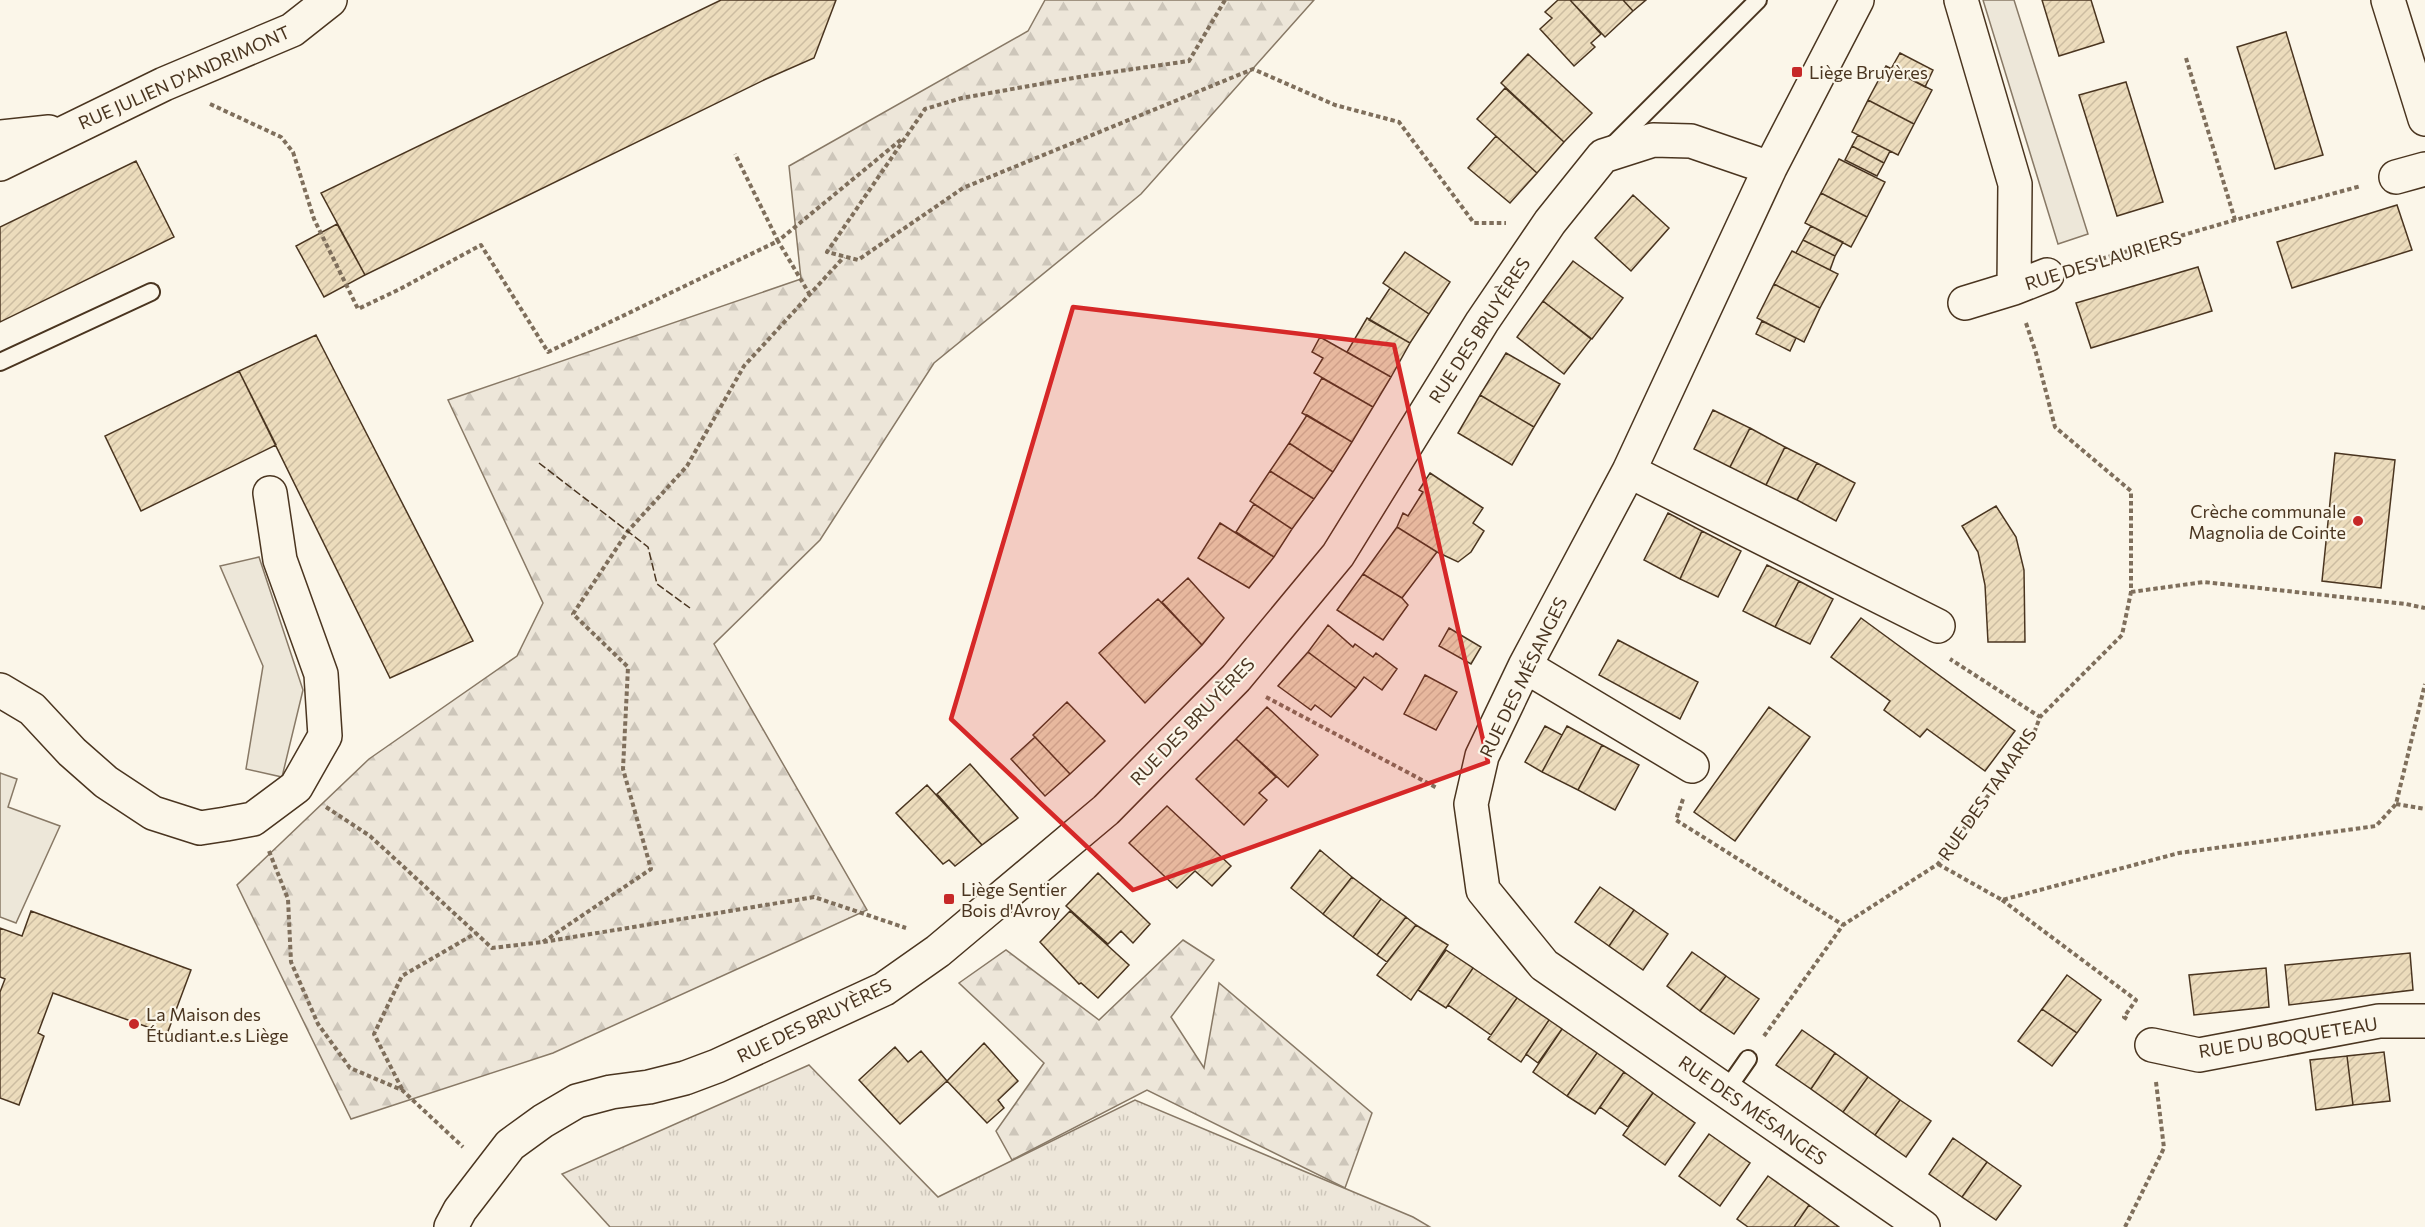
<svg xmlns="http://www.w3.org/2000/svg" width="2425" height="1227" font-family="Commissioner,sans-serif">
<defs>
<pattern id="grass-tufts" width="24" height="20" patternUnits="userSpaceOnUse" patternTransform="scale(1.5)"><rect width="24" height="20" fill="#ede6d9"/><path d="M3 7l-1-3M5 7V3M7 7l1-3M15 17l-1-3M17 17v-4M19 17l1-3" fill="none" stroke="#cdc6ba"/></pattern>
<pattern id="forest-firs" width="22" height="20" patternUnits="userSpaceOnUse" patternTransform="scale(1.5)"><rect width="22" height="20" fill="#ede6d9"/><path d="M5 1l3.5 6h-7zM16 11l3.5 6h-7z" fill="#cdc6ba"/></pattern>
<pattern id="building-hatch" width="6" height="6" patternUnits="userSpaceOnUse" patternTransform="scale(1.5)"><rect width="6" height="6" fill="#ecdcbc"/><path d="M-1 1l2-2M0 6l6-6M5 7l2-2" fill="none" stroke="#ccbda1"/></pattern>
</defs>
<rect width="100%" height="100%" fill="#fbf6e9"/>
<path fill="url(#grass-tufts)" stroke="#887966" stroke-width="1.5" d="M 809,1065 L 938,1197 L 1135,1100 L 1413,1217 L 1430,1227 L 610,1227 L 562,1174 Z"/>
<path fill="url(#forest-firs)" stroke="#887966" stroke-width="1.5" d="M 1045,0 L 1314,0 L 1141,194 L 934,363 L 820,540 L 714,644 L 867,910 L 553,1053 L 351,1119 L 237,885 L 369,759 L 517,656 L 543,603 L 448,400 L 801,279 L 789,166 L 1028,31 Z
M 1183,940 L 1214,960 L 1171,1017 L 1204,1068 L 1219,983 L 1372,1113 L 1345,1188 L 1147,1090 L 1012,1160 L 996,1131 L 1044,1063 L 959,983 L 1006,950 L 1099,1020 Z"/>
<path fill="#ede7d9" stroke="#887966" stroke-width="1.5" d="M 1983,0 L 2014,0 L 2088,234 L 2058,244 Z
M 259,557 L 303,690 L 282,777 L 246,769 L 263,666 L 220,566 Z
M 0,773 L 17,779 L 8,807 L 60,826 L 16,923 L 0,917 Z"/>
<path fill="url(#building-hatch)" stroke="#4a3520" stroke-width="1.5" d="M 721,0 L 836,0 L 814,58 L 766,79 L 365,275 L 321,193 Z
M 1558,0 L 1570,0 L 1601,34 L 1591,43 L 1595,47 L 1574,66 L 1540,29 L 1552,18 L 1545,12 Z
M 1570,0 L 1623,0 L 1633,11 L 1605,37 Z
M 1623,0 L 1646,0 L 1633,11 Z
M 2042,0 L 2091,0 L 2104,42 L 2059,56 Z
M 2286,32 L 2323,155 L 2275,169 L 2237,47 Z
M 1900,53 L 1933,70 L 1925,87 L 1891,69 Z
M 1528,54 L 1592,113 L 1564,142 L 1501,83 Z
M 1886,66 L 1932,90 L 1914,124 L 1868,100 Z
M 2126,82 L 2163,202 L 2117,216 L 2079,95 Z
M 1505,88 L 1564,142 L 1537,173 L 1477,119 Z
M 1868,100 L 1914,124 L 1898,155 L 1852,132 Z
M 1858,135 L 1890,151 L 1884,163 L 1852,146 Z
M 1496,136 L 1537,173 L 1510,203 L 1468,168 Z
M 1852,146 L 1884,163 L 1877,176 L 1845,160 Z
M 1839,159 L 1885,182 L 1867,217 L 1821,193 Z
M 136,161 L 174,237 L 0,322 L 0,227 Z
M 1821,193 L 1867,217 L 1851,247 L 1805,223 Z
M 1633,195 L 1669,228 L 1631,271 L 1595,238 Z
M 2397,205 L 2412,250 L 2292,288 L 2277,242 Z
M 337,224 L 365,275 L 324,297 L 296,246 Z
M 1811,226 L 1843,242 L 1835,256 L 1803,240 Z
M 1803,240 L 1835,256 L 1830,270 L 1796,253 Z
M 1792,251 L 1838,274 L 1820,308 L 1774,284 Z
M 1405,252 L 1450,282 L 1429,314 L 1383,283 Z
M 1573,261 L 1623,298 L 1592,339 L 1543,301 Z
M 2198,267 L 2212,311 L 2091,348 L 2076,303 Z
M 1774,284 L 1820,308 L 1804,342 L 1757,318 Z
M 1390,288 L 1429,314 L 1410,343 L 1369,320 Z
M 1543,301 L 1591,339 L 1564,374 L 1517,337 Z
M 1367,318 L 1410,343 L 1391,377 L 1347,352 Z
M 1762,321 L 1796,338 L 1790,351 L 1756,334 Z
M 316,335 L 473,641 L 390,678 L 239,371 Z
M 1320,337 L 1391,377 L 1373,407 L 1314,373 L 1323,358 L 1312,352 Z
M 1506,353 L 1560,384 L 1534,427 L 1480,395 Z
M 239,371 L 276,445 L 141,511 L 105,436 Z
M 1322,378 L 1373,407 L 1352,442 L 1302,413 Z
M 1480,395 L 1534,427 L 1512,465 L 1458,433 Z
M 1713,410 L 1750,428 L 1730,467 L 1694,449 Z
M 1307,415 L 1352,442 L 1333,472 L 1289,443 Z
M 1750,428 L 1785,447 L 1766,485 L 1730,467 Z
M 1289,443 L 1333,472 L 1314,499 L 1270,471 Z
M 1785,447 L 1817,463 L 1797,500 L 1766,485 Z
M 2335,453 L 2395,460 L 2381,588 L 2322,581 Z
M 1817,463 L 1855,483 L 1836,521 L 1797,500 Z
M 1270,471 L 1314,499 L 1292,529 L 1250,501 Z
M 1430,473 L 1483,508 L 1473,523 L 1484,531 L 1471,552 L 1458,562 L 1437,552 L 1397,527 L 1403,513 L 1408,516 L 1423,492 L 1419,490 Z
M 1254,504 L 1292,529 L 1274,557 L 1236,532 Z
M 1996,506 L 2016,537 L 2024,570 L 2025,642 L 1988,642 L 1985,585 L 1978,552 L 1962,526 Z
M 1668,513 L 1702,531 L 1680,579 L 1644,560 Z
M 1220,523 L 1274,557 L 1249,588 L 1198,558 Z
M 1397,527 L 1437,552 L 1402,598 L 1363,574 Z
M 1702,531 L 1741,551 L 1718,597 L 1680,579 Z
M 1767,565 L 1799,581 L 1775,627 L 1743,611 Z
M 1363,574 L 1402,598 L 1408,605 L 1383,640 L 1337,610 Z
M 1188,578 L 1224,618 L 1202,645 L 1162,602 Z
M 1799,581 L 1833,599 L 1810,644 L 1775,627 Z
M 1158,599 L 1202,645 L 1145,703 L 1099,653 Z
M 1861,618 L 2015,731 L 1985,771 L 1927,729 L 1920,737 L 1884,710 L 1890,701 L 1831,657 Z
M 1328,625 L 1353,647 L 1355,644 L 1373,657 L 1376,653 L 1397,669 L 1382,690 L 1364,677 L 1356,688 L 1308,652 Z
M 1449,628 L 1481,647 L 1471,664 L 1439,646 Z
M 1618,640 L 1698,682 L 1680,719 L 1599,675 Z
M 1308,652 L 1356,688 L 1331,717 L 1315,705 L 1311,710 L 1278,686 Z
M 1425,675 L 1457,692 L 1436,730 L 1404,714 Z
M 1067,702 L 1105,741 L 1070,774 L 1033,735 Z
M 1267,707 L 1318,755 L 1288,787 L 1236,739 Z
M 1769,707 L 1810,737 L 1735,841 L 1694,812 Z
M 1545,726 L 1562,735 L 1542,772 L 1525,762 Z
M 1567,726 L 1602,745 L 1578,790 L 1542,772 Z
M 1035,737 L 1070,774 L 1045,796 L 1011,759 Z
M 1236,739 L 1276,777 L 1259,793 L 1267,800 L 1244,825 L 1196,779 Z
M 1602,745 L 1639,765 L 1615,810 L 1578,790 Z
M 970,764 L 1018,818 L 982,845 L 937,794 Z
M 927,785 L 982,845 L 955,866 L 949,860 L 943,864 L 896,813 Z
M 1167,806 L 1231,866 L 1212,886 L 1195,871 L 1177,888 L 1129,843 Z
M 1320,850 L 1352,877 L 1323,914 L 1291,888 Z
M 1098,873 L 1150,924 L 1133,943 L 1121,931 L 1108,944 L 1066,906 Z
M 1352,877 L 1381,899 L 1353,937 L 1323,914 Z
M 1600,887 L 1634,910 L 1609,946 L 1575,922 Z
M 1381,899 L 1406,917 L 1377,955 L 1353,937 Z
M 1634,910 L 1668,934 L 1643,970 L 1609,946 Z
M 31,911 L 191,970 L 167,1034 L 53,993 L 38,1033 L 44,1036 L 19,1105 L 0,1098 L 0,992 L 5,979 L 0,977 L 0,928 L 22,936 Z
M 1070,911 L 1129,965 L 1098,998 L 1081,983 L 1079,984 L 1040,942 Z
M 1406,917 L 1416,925 L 1387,962 L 1377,955 Z
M 1416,925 L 1448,945 L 1411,1000 L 1377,975 Z
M 1446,950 L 1473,968 L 1446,1008 L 1418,990 Z
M 1692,952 L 1726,976 L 1700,1011 L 1667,986 Z
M 2410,953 L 2413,990 L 2289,1005 L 2285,965 Z
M 1473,968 L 1517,998 L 1491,1035 L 1448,1005 Z
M 2266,968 L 2269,1007 L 2194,1015 L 2189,975 Z
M 2067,975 L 2101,1000 L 2077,1033 L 2042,1009 Z
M 1726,976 L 1759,999 L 1734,1034 L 1700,1011 Z
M 1517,998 L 1549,1020 L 1521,1062 L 1488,1039 Z
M 2042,1009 L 2077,1033 L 2052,1066 L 2018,1041 Z
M 1549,1020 L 1562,1029 L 1538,1063 L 1526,1054 Z
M 1562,1029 L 1597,1053 L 1567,1096 L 1533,1072 Z
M 1802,1030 L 1835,1053 L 1811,1089 L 1776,1065 Z
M 984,1043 L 1018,1081 L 998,1100 L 1004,1108 L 987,1123 L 947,1081 Z
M 895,1047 L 908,1062 L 921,1051 L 947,1081 L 900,1124 L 859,1080 Z
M 2384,1052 L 2390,1101 L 2353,1105 L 2347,1056 Z
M 1597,1053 L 1624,1072 L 1595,1114 L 1567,1096 Z
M 1835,1053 L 1868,1077 L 1843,1112 L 1811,1089 Z
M 2347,1056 L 2353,1105 L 2316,1110 L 2310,1060 Z
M 1624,1072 L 1653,1093 L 1628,1127 L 1600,1107 Z
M 1868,1077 L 1900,1100 L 1875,1135 L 1843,1112 Z
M 1653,1093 L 1695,1123 L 1665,1165 L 1623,1135 Z
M 1900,1100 L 1931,1121 L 1906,1157 L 1875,1135 Z
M 1709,1134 L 1750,1163 L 1720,1206 L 1679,1176 Z
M 1953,1138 L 1987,1162 L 1962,1197 L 1929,1174 Z
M 1987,1162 L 2021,1186 L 1996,1220 L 1962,1197 Z
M 1768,1176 L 1809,1205 L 1794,1227 L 1748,1227 L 1737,1219 Z
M 1809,1205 L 1839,1227 L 1794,1227 Z"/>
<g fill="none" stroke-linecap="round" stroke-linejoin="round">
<defs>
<path id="lane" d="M 1612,146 L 1758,0
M 0,362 L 151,292
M 1725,1092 L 1748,1059"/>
<path id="street" d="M 1857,0 L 1770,168 L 1629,471 L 1525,666 L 1482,756 L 1471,804 L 1483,890 L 1544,965 L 1923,1227
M 1961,0 L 2015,184 L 2014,288 L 2047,275
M 2388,0 L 2425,119
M 0,137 L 49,132
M 0,164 L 164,84 L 292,30 L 330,0
M 2396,177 L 2425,169
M 1965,303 L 2014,288
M 1629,471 L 1938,626
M 1525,666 L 1692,766
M 0,690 L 32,709 L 72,752 L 106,782 L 153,813 L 200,828 L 226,824 L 253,819 L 296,787 L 325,736 L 321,674 L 280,560 L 270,493
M 2152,1045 L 2199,1055 L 2379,1021 L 2425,1021
M 451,1227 L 460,1210 L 510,1145 L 543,1121 L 577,1101 L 611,1092 L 649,1087 L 685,1078 L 717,1066 L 884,989 L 938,951 L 1106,810 L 1236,678 L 1338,555 L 1482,322 L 1550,222 L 1603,156 L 1653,140 L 1691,141 L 1770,168"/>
</defs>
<use href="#lane" stroke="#4a3520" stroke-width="20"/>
<use href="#street" stroke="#4a3520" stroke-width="36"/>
<path stroke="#7f6f5c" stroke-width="4" stroke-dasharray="4.5 3" stroke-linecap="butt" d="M 1225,0 L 1189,61 L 1085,76 L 962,98 L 925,109 L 827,252 L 858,260 L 963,188 L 1253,69 L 1335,105 L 1399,122 L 1474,223 L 1506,223
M 2186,58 L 2235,220
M 210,104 L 281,137 L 293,152 L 314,219 L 358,309 L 400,289 L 481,245 L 548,352 L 778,241 L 735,154
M 2080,265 L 2235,220 L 2361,186
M 810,295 L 778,241 L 903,138
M 2026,323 L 2036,353 L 2055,427 L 2131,491 L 2131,592 L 2122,635 L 2040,717
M 2131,592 L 2204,582 L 2406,604 L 2425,608
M 1266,697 L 1437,788
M 1683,799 L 1676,820 L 1843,925
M 2396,804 L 2425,809
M 326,807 L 370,836 L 492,948 L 543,942 L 814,897 L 906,928
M 269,851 L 288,899 L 291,962 L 318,1024 L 350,1068 L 402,1090 L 463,1147
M 1938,864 L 2002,900 L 2179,853 L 2376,826 L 2396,804 L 2425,684
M 2002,900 L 2136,1000 L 2124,1017 L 2127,1019
M 543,942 L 651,869 L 623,769 L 628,667 L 573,614 L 628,531 L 687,466 L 744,366 L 844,257
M 1764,1036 L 1843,925 L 1938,864 L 2034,733 L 2040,717 L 1950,659
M 402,1089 L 374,1034 L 402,976 L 476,933
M 2125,1227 L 2164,1148 L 2156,1082"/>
<use href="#lane" stroke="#fbf6e9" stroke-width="16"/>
<use href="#street" stroke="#fbf6e9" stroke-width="33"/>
<path stroke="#4a3520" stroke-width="1.5" stroke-dasharray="8 3" stroke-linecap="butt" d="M 539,463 L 648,547 L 657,584 L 690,608"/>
</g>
<path fill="#d62828" fill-opacity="0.2" stroke="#d62828" stroke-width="4.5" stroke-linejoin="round" d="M 1073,307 L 1394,345 L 1488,762 L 1133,890 L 951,719 Z"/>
<g fill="#c62828" stroke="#fbf6e9" stroke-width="2">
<rect x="1791" y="66" width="12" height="12" rx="3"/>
<circle cx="2358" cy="521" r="6"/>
<rect x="943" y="893" width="12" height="12" rx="3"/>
<circle cx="134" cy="1024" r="6"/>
</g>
<g text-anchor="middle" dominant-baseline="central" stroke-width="4.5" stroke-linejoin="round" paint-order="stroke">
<g font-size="18" fill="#4a3520" stroke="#fbf6e9" text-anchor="start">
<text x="1809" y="72">Liège Bruyères</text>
<text x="2346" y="511" text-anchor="end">Crèche communale<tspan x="2346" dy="21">Magnolia de Cointe</tspan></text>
<text x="961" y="889">Liège Sentier<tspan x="961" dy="21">Bois d'Avroy</tspan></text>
<text x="146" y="1014">La Maison des<tspan x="146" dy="21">Étudiant.e.s Liège</tspan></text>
</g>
<g font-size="18" fill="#4a3520" stroke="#fbf6e9">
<text transform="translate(184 77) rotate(-24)">RUE JULIEN D'ANDRIMONT</text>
<text transform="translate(2103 260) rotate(-17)">RUE DES LAURIERS</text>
<text transform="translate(1479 330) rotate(-57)">RUE DES BRUYÈRES</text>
<text transform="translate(1523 677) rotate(-64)">RUE DES MÉSANGES</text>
<text transform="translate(1192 721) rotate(-46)">RUE DES BRUYÈRES</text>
<text transform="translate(1987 794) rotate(-55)">RUE DES TAMARIS</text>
<text transform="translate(814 1020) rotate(-26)">RUE DES BRUYÈRES</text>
<text transform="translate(2288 1037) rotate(-9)">RUE DU BOQUETEAU</text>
<text transform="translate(1753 1110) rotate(35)">RUE DES MÉSANGES</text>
</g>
</g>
</svg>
